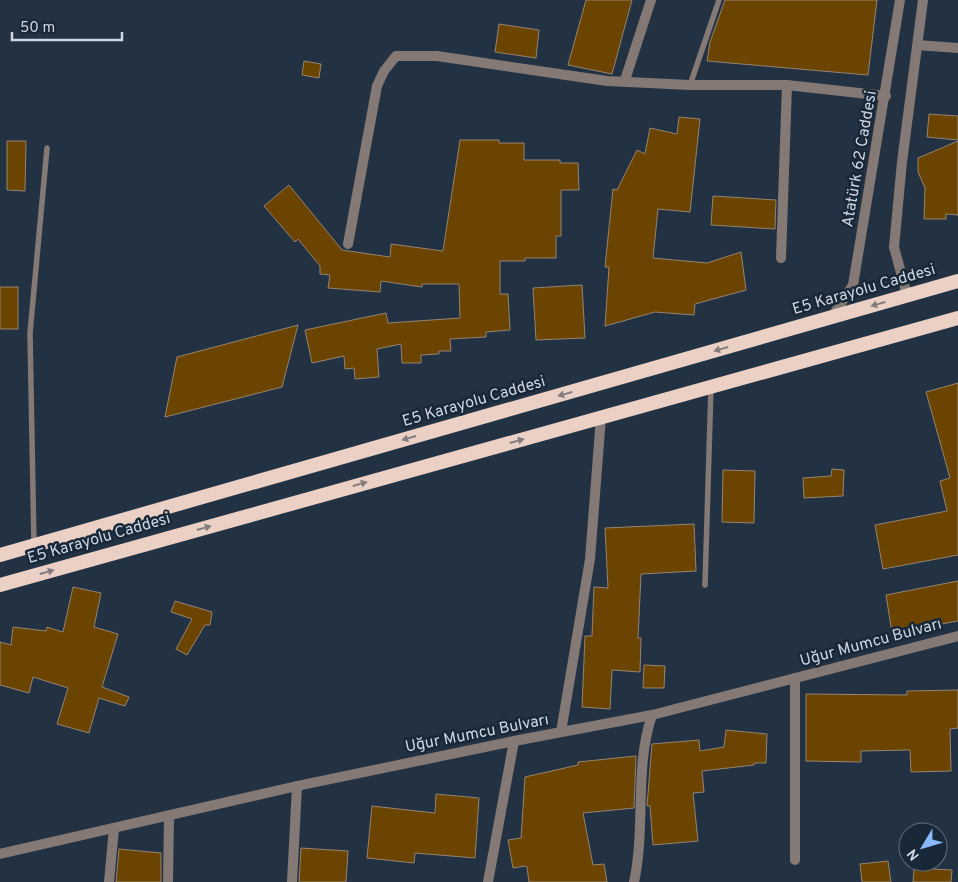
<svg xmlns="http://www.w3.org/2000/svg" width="958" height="882" font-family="Overpass,sans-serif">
<rect width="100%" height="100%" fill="#233243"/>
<path fill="#6c4401" stroke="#958470" d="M 586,0 L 632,0 L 612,74 L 568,65 Z
M 725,0 L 877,0 L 868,75 L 707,61 L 710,42 Z
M 499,24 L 539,30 L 536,58 L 495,52 Z
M 304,61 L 321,64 L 319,78 L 302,75 Z
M 929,114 L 958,116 L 958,140 L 927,137 Z
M 679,117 L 700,119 L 690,212 L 658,209 L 653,258 L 707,263 L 741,252 L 746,290 L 695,304 L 694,315 L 655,312 L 605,326 L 609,267 L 605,267 L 613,189 L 617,190 L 637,150 L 645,154 L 650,128 L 677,134 Z
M 460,140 L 499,140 L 499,143 L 524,143 L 524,160 L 560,160 L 560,163 L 578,163 L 579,190 L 561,190 L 561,236 L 556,236 L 556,258 L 525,258 L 525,261 L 500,261 L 500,294 L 508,294 L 510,330 L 486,332 L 486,337 L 450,339 L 451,351 L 439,351 L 439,354 L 421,355 L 421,363 L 402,363 L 401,344 L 377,349 L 379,377 L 355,379 L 354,368 L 345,369 L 344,356 L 312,363 L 305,330 L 386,313 L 388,323 L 460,318 L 459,284 L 422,284 L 422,287 L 381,281 L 380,292 L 328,288 L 330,275 L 320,274 L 320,266 L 298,239 L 295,242 L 264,206 L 289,185 L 342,250 L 390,257 L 391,244 L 443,251 Z
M 7,141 L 26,141 L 25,191 L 7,190 Z
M 958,141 L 958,215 L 946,214 L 946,219 L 924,219 L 925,188 L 918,172 L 918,158 Z
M 713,196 L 776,200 L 775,229 L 711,225 Z
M 582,285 L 585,338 L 536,340 L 533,288 Z
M 0,287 L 18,287 L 18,329 L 0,329 Z
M 298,325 L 282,387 L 165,417 L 177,357 Z
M 958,383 L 958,555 L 883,569 L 875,525 L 947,511 L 940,481 L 950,478 L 926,392 Z
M 832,469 L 844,470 L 843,496 L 804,498 L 803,478 L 831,476 Z
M 723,470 L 755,471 L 754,523 L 722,522 Z
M 694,524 L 696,571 L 641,574 L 638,638 L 641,638 L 640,672 L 612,670 L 610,709 L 582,707 L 585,636 L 592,636 L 594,587 L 608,588 L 605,528 Z
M 958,581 L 958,621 L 892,633 L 886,595 Z
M 73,587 L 101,593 L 94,627 L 118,634 L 102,687 L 129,697 L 125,706 L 99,698 L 89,733 L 57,724 L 68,688 L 33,677 L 29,693 L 0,685 L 0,642 L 11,645 L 13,627 L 46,631 L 47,627 L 63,632 Z
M 175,601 L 212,612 L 210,625 L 205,625 L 187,655 L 176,649 L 192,619 L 171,612 Z
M 644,665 L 665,666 L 664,688 L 643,688 Z
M 958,690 L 958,728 L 950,729 L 951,771 L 911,772 L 910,750 L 861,751 L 861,762 L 806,761 L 806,694 L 907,695 L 907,691 Z
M 726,730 L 767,734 L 766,763 L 754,763 L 754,765 L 702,771 L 704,792 L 693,793 L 698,841 L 653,845 L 650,806 L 647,806 L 652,744 L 699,740 L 700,751 L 724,747 Z
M 636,756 L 634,808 L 583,813 L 593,865 L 604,864 L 607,882 L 529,882 L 527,867 L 525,866 L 513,868 L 508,840 L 521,838 L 525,777 L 578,765 L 578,762 Z
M 436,794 L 479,798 L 475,858 L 415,853 L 414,863 L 367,858 L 372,806 L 435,813 Z
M 301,848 L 348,851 L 346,882 L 299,882 Z
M 119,849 L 161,853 L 161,882 L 116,882 Z
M 888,861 L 891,882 L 862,882 L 860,864 Z
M 914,868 L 952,870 L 951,882 L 913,882 Z"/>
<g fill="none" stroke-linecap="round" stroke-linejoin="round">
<path stroke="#857975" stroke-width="5.5" d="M 690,85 L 719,0
M 34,545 L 30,333 L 47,148
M 705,585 L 711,387"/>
<path stroke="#857975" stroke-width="10" d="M 917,45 L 958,48
M 625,80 L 651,0
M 348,244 L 377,86 L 384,71 L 396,56 L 437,56 L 607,81 L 690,85 L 787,85 L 886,96
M 781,258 L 787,85
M 907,295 L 894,247 L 902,162 L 923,0
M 832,317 L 853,285 L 900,0
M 561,732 L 590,559 L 601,417
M 795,860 L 795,678
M 109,882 L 114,828
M 168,882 L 169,816
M 292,882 L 297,786
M 488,882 L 514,741
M 634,882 C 646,827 634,768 652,715"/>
<path stroke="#857975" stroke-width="10" d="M 0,854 L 297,786 L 514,741 L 652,715 L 958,636"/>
<path stroke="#ead0c5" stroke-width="14" d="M 0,555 L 958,281
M 0,585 L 958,318"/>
</g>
<defs><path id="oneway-solid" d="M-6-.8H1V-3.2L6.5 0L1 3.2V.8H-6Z" transform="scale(1.25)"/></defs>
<g fill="#827c7e">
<use href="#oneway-solid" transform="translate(878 304) rotate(164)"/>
<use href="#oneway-solid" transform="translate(721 349) rotate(164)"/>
<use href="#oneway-solid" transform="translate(565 394) rotate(164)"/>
<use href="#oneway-solid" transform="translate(409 438) rotate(164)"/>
<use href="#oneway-solid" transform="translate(517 441) rotate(-16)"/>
<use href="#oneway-solid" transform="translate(360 484) rotate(-16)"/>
<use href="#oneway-solid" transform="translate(204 528) rotate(-16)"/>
<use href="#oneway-solid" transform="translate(47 572) rotate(-16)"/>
</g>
<g text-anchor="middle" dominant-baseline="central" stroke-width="5" stroke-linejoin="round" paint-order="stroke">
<g font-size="16" fill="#cdd6e1" stroke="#192838">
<text transform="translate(860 159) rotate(-80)">Atatürk 62 Caddesi</text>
<text transform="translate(864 290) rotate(-16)">E5 Karayolu Caddesi</text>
<text transform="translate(474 402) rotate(-16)">E5 Karayolu Caddesi</text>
<text transform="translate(99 539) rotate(-16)">E5 Karayolu Caddesi</text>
<text transform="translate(871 643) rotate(-15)">Uğur Mumcu Bulvarı</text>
<text transform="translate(477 734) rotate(-11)">Uğur Mumcu Bulvarı</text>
</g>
</g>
<g transform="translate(923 847) rotate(232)"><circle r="24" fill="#192838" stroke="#616e7c"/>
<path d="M0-4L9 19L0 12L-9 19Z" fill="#8abafc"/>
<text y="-8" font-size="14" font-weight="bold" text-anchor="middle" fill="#cdd6e1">N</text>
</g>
<path d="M12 32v8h110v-8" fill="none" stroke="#cdd6e1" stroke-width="2.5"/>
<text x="20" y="32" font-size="15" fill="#cdd6e1" stroke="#192838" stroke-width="4" paint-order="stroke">50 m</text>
</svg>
